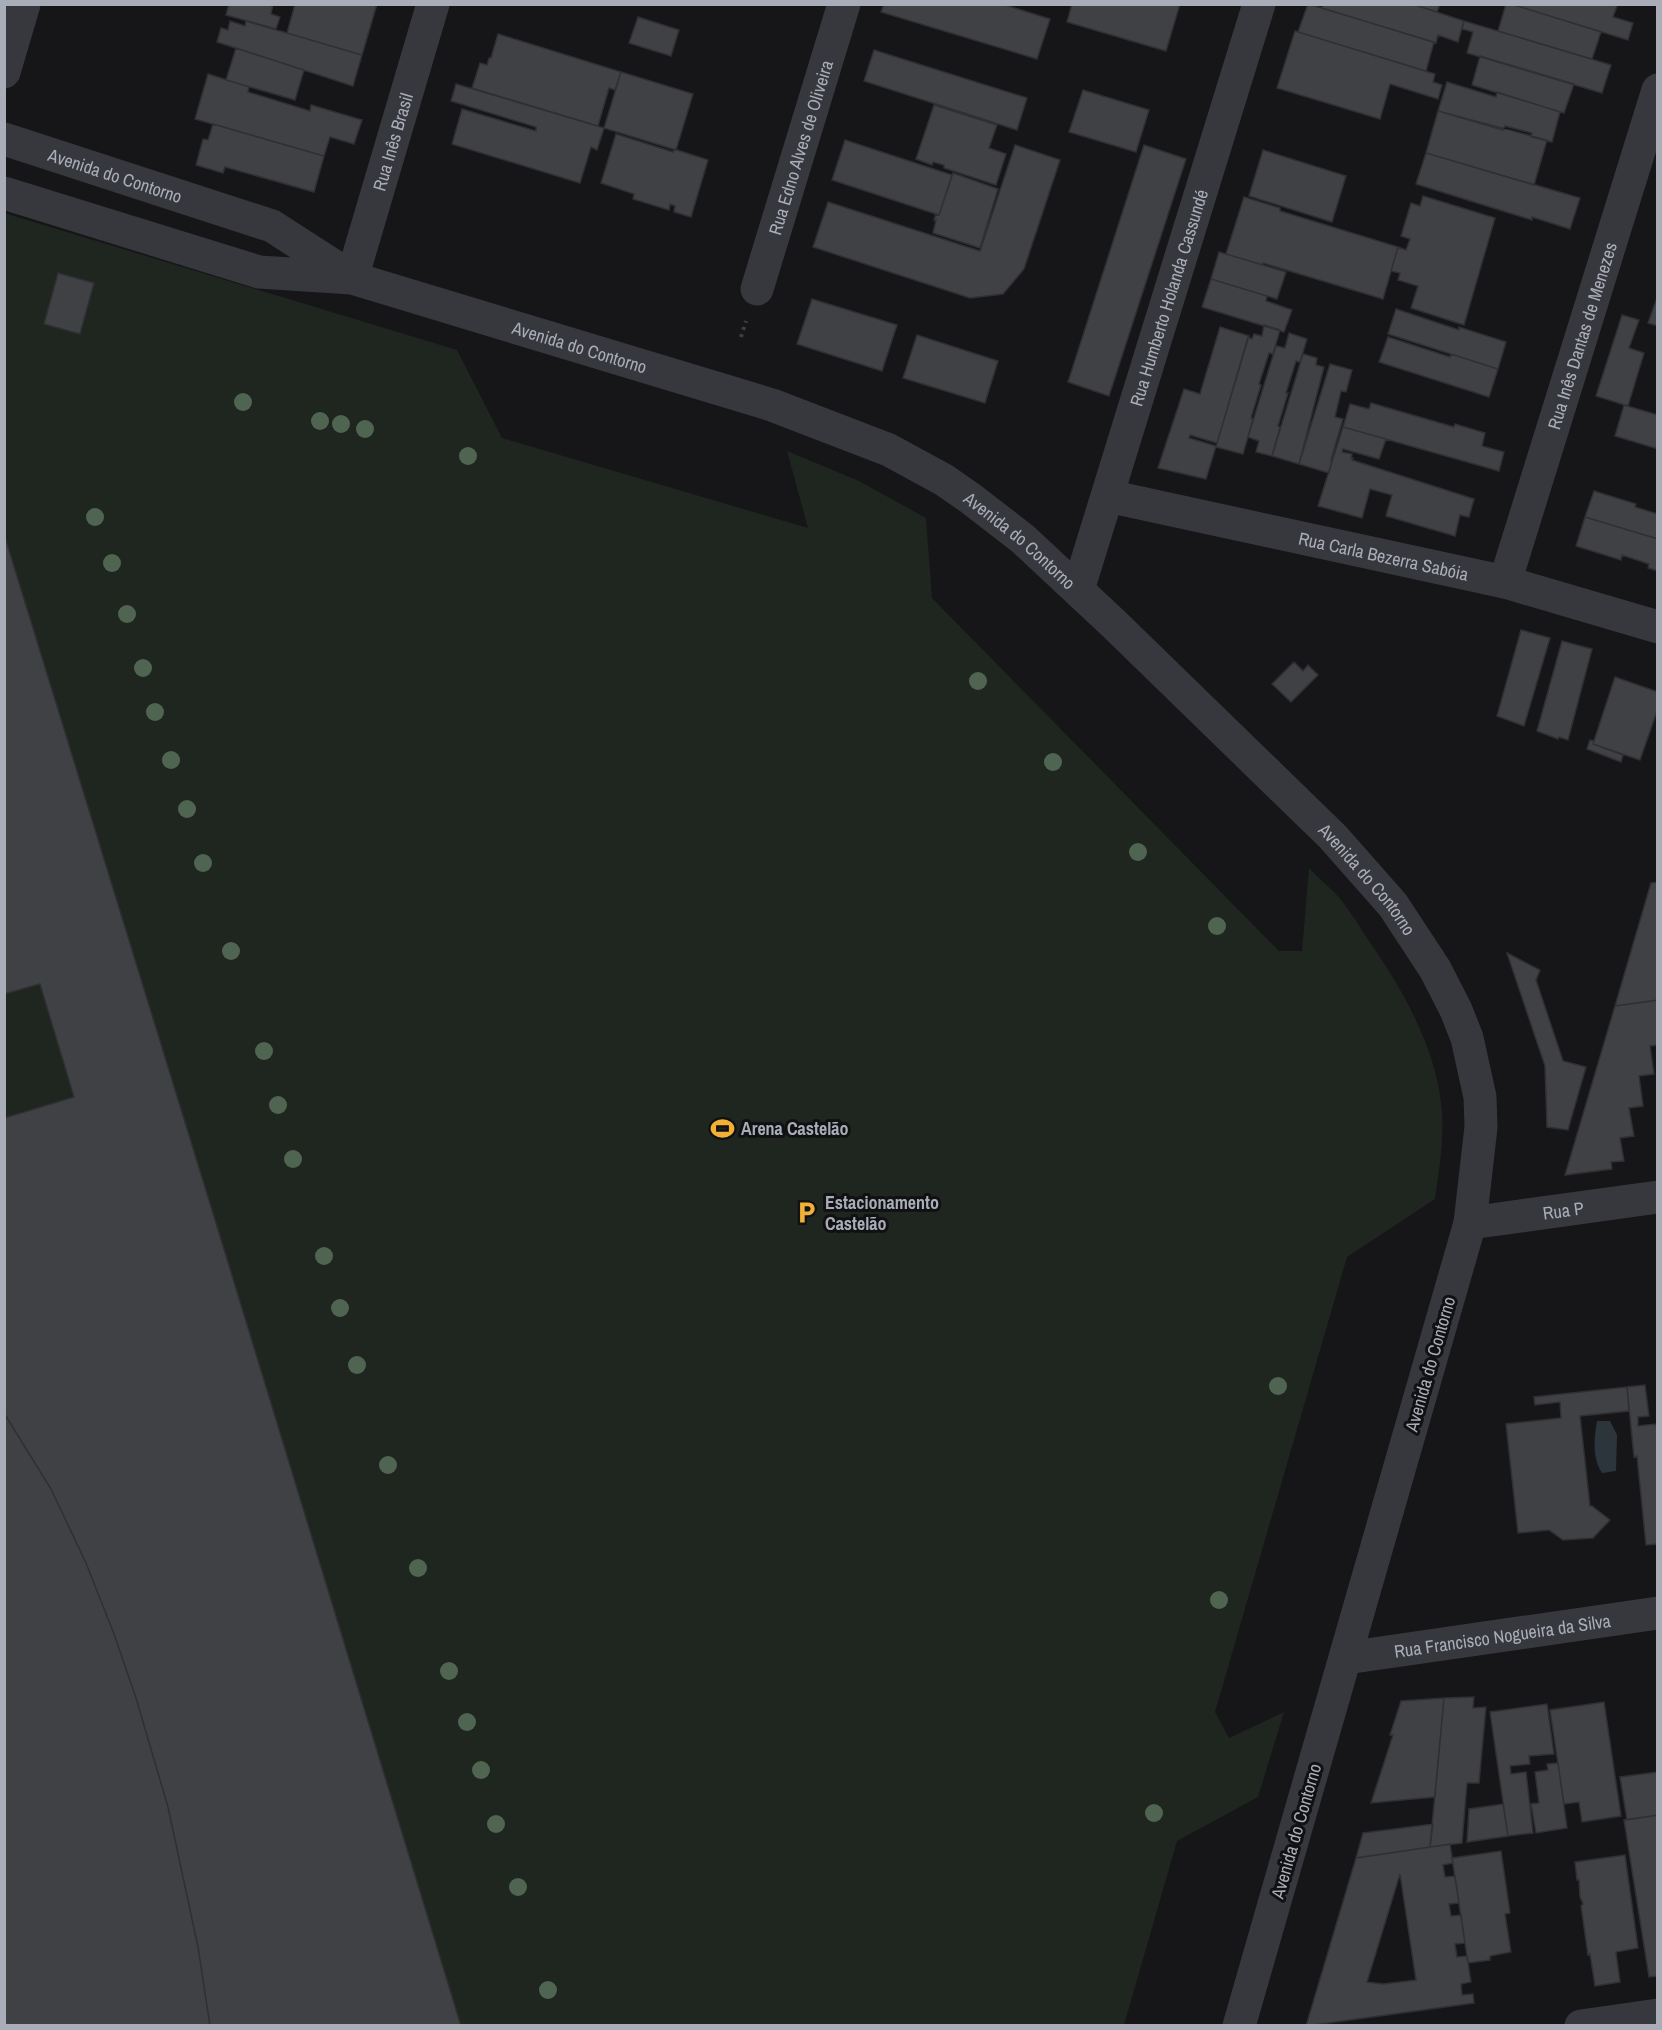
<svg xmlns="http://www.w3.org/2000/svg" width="1662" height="2030" font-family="'Archivo Narrow',sans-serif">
<rect width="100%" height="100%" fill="#161618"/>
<path fill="#1e261f" d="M 4,213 L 457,350 L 502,438 L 808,528 L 787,451 L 859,481 L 926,518 L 932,598 L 1279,951 L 1302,951 L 1309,868 C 1317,877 1327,885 1335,893 C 1348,907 1357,923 1367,938 C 1402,988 1438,1050 1442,1113 C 1444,1141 1439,1170 1435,1199 L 1347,1257 L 1215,1712 L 1229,1738 L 1284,1712 L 1258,1797 L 1177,1841 L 1124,2025 L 5,2025 Z"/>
<path fill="#2c353c" d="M 1597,1421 L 1610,1421 L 1617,1435 L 1616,1471 L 1602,1473 C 1592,1458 1594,1438 1597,1421 Z"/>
<path fill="#404145" stroke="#303034" stroke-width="1.5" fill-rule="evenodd" d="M 229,4 L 273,4 L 271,14 L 280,17 L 276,29 L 226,15 Z
M 295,4 L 377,4 L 362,55 L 287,33 Z
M 884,4 L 1002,4 L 1050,19 L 1037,59 L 881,12 Z
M 1072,4 L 1180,4 L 1166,51 L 1067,22 Z
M 1308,4 L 1434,42 L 1426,71 L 1298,32 Z
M 1323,4 L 1412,4 L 1464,21 L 1458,42 L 1438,35 L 1436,43 L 1322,8 Z
M 1412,4 L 1440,4 L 1437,12 Z
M 1506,4 L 1511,4 L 1601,32 L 1592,59 L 1498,31 Z
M 1511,4 L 1615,4 L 1617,6 L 1613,17 L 1633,23 L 1628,40 Z
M 638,17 L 679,30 L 671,56 L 629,43 Z
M 230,21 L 245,26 L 246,21 L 362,55 L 353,86 L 217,42 L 221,28 L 228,30 Z
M 1464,21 L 1611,65 L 1602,93 L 1467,53 L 1473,32 L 1462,29 Z
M 1295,31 L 1435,74 L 1433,82 L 1442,85 L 1438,99 L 1390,84 L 1380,119 L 1277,88 Z
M 498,34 L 621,72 L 615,90 L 609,88 L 598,126 L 472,88 L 480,63 L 487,65 L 489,58 L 491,58 Z
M 236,48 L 304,70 L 295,100 L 226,80 Z
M 874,50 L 1027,98 L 1017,130 L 864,81 Z
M 1480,56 L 1574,84 L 1564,113 L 1472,85 Z
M 621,72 L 693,94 L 676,150 L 604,128 Z
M 208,74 L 249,87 L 248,92 L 310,111 L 311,105 L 362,120 L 354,144 L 330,137 L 324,156 L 195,119 Z
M 1447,82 L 1496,97 L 1497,92 L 1560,112 L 1552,142 L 1531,137 L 1532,133 L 1505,126 L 1503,130 L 1438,111 Z
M 456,84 L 604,128 L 597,150 L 591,147 L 580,183 L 452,144 L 462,109 L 536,131 L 536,127 L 451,101 Z
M 1083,90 L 1149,110 L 1136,152 L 1069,132 Z
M 934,105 L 997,125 L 989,148 L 1006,154 L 996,185 L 944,168 L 944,165 L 933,162 L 932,165 L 916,159 Z
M 1438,111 L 1547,140 L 1534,185 L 1426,153 Z
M 213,124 L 324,156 L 314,192 L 225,167 L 223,173 L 196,165 L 203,139 L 208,140 Z
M 616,134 L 673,152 L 674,149 L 708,160 L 691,217 L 674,212 L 675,206 L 670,204 L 669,210 L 633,199 L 634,194 L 601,183 Z
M 845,140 L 952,175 L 939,215 L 832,180 Z
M 1015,145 L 1060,160 L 1024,269 L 1003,294 L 970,298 L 813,247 L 828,202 L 980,251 Z
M 1144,145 L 1186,159 L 1109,396 L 1068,382 Z
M 1263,150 L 1346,176 L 1332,222 L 1249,196 Z
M 1426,153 L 1580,198 L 1570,229 L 1532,217 L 1532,220 L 1416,184 Z
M 953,173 L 998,189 L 980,248 L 933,233 L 936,220 L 934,220 L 936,214 L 939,215 Z
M 1423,196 L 1495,218 L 1464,325 L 1411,308 L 1418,286 L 1398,280 L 1400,273 L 1391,271 L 1398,247 L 1406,250 L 1410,239 L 1401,236 L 1411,203 L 1420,206 Z
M 1244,197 L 1280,208 L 1280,211 L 1398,247 L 1383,299 L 1263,263 L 1263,265 L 1226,254 Z
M 1219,252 L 1286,272 L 1277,299 L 1211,279 Z
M 58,273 L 94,283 L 80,334 L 44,324 Z
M 1211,279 L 1267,296 L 1266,301 L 1292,310 L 1284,332 L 1202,307 Z
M 1658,295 L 1658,326 L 1648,323 Z
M 812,299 L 897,325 L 882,371 L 797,344 Z
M 1396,309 L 1459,330 L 1459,327 L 1506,342 L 1498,369 L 1388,334 Z
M 1622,315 L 1639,320 L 1629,348 L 1644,353 L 1628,406 L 1596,396 Z
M 1264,325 L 1280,330 L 1273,354 L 1269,353 L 1259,384 L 1261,385 L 1251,418 L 1253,419 L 1243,454 L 1216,447 L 1248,337 L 1252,339 L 1254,334 L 1262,336 Z
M 1220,327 L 1249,336 L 1217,443 L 1190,435 L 1189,438 L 1216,446 L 1206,479 L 1158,468 L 1184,389 L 1200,394 Z
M 1289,333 L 1307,339 L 1300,362 L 1296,361 L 1286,393 L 1288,393 L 1278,426 L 1280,427 L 1272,456 L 1256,452 L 1259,441 L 1248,437 L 1276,346 L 1285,348 Z
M 917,335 L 998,361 L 985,403 L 903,378 Z
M 1388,337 L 1450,357 L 1451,354 L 1498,369 L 1489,397 L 1379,362 Z
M 1303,354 L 1317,358 L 1316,365 L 1324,367 L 1299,464 L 1272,456 Z
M 1330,364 L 1352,370 L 1346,392 L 1341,391 L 1335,417 L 1343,419 L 1331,460 L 1332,460 L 1329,473 L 1299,464 Z
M 1371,403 L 1454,427 L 1455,424 L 1485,433 L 1482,446 L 1504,452 L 1499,471 L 1343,427 L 1350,404 L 1369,409 Z
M 1624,405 L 1658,415 L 1658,449 L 1615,436 Z
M 1343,427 L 1386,439 L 1379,459 L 1343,449 L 1342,452 L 1352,454 L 1351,458 L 1353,458 L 1352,460 L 1474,499 L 1469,517 L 1460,515 L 1455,536 L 1386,516 L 1392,495 L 1370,489 L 1362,518 L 1318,506 Z
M 1594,491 L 1636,504 L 1635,507 L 1658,514 L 1658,539 L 1585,517 Z
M 1585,517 L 1658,539 L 1658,571 L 1648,568 L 1649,564 L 1622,555 L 1621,560 L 1576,546 Z
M 4,534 L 216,1223 L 461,2026 L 210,2026 L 198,1947 L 168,1807 L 136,1698 L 114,1634 L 86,1563 L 51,1489 L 4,1413 L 4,1118 L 74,1097 L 40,984 L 4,994 Z
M 1521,630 L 1550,638 L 1524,726 L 1497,716 Z
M 1562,641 L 1592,649 L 1568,740 L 1559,737 L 1558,739 L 1537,731 Z
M 1294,662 L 1303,671 L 1308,665 L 1318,675 L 1291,702 L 1272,684 Z
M 1615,677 L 1658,692 L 1658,708 L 1640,760 L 1593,744 Z
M 1590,740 L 1594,741 L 1593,744 L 1623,755 L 1621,762 L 1587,749 Z
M 1658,882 L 1658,1000 L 1615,1006 L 1651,883 Z
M 1507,953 L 1540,970 L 1536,980 L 1563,1061 L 1586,1067 L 1568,1130 L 1547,1127 L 1545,1066 Z
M 1658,1000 L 1658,1045 L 1650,1046 L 1654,1074 L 1639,1076 L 1643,1106 L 1629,1108 L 1634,1136 L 1620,1138 L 1624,1161 L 1611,1162 L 1612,1169 L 1565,1175 L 1615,1006 Z
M 1645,1385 L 1649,1416 L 1638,1417 L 1638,1426 L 1656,1424 L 1658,1434 L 1658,1544 L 1646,1545 L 1637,1456 L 1634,1457 L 1627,1387 Z
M 1627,1387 L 1629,1411 L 1580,1416 L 1590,1506 L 1592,1506 L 1610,1520 L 1593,1538 L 1563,1540 L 1549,1530 L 1518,1533 L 1506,1424 L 1561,1418 L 1560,1402 L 1535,1405 L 1534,1397 Z
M 4,1413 L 51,1489 L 86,1563 L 114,1634 L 136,1698 L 168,1807 L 198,1947 L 210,2026 L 4,2026 Z
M 1474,1697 L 1473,1708 L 1486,1707 L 1479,1783 L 1467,1783 L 1462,1843 L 1430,1847 L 1444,1698 Z
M 1444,1698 L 1435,1797 L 1371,1803 L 1393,1735 L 1390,1735 L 1401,1701 Z
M 1604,1702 L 1621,1816 L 1582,1822 L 1579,1802 L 1564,1804 L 1550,1710 Z
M 1547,1704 L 1554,1754 L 1529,1756 L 1530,1764 L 1510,1766 L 1511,1774 L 1526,1772 L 1533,1833 L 1508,1836 L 1490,1712 Z
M 1558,1763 L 1567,1828 L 1536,1833 L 1531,1804 L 1539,1803 L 1535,1772 L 1548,1770 L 1547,1764 Z
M 1658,1772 L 1658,1815 L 1627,1820 L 1620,1777 Z
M 1503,1804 L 1508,1836 L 1467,1842 L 1469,1809 Z
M 1658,1815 L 1658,1976 L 1649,1977 L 1624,1820 Z
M 1433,1824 L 1430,1847 L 1356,1858 L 1363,1833 Z
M 1450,1844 L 1453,1863 L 1443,1865 L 1445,1877 L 1455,1876 L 1459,1903 L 1449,1904 L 1451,1916 L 1461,1915 L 1465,1943 L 1455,1944 L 1457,1957 L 1467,1956 L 1471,1982 L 1461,1984 L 1462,1995 L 1473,1994 L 1474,2003 L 1306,2026 L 1356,1858 ZM 1400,1874 L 1416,1980 L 1383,1984 L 1367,1982 Z
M 1501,1851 L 1510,1913 L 1505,1914 L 1511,1952 L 1490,1956 L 1490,1960 L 1468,1963 L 1452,1858 Z
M 1625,1855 L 1638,1948 L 1616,1952 L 1620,1982 L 1595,1986 L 1590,1954 L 1588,1955 L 1581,1906 L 1583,1904 L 1580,1897 L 1579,1880 L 1577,1880 L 1575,1862 Z"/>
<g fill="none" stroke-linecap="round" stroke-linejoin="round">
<path stroke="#3d3f44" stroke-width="4" stroke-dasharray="3 4.5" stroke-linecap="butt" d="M 741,337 L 746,321"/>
<g stroke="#37383d" stroke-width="33">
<path d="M 4,72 L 24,4"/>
<path id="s1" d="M 352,278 L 433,4"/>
<path id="s2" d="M 757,289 L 844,4"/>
<path id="s3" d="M 1108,496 L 1505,582 L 1658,627"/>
<path id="s4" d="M 1505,582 L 1658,90"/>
<path id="s5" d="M 1078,590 L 1259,4"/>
<path id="s6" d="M 1470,1223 L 1658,1197"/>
<path id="s7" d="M 1346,1658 L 1658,1613"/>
<path d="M 1581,2026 L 1658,2015"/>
</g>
<g stroke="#37383d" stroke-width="33">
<path id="s8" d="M 4,139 L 272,226 L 351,277"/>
<path id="s9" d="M 4,193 L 259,272 L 352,278 L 772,405 L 889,450 L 944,480 L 970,498 L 1023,539 L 1114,624 L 1333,837 L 1393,905 L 1435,969 L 1456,1010 L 1467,1038 L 1480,1097 L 1481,1127 L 1470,1223 L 1239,2026"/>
</g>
</g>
<g fill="#506452">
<circle cx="243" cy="402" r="9"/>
<circle cx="320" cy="421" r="9"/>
<circle cx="341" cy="424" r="9"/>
<circle cx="365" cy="429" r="9"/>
<circle cx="468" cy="456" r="9"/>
<circle cx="95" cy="517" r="9"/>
<circle cx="112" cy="563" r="9"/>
<circle cx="127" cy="614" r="9"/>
<circle cx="143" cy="668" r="9"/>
<circle cx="978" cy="681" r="9"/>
<circle cx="155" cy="712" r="9"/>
<circle cx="171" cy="760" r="9"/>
<circle cx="1053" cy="762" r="9"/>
<circle cx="187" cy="809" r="9"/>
<circle cx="1138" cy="852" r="9"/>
<circle cx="203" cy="863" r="9"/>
<circle cx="1217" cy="926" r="9"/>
<circle cx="231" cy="951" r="9"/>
<circle cx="264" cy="1051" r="9"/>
<circle cx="278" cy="1105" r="9"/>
<circle cx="293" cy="1159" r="9"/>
<circle cx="324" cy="1256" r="9"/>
<circle cx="340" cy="1308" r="9"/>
<circle cx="357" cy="1365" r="9"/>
<circle cx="1278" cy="1386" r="9"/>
<circle cx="388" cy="1465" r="9"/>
<circle cx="418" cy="1568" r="9"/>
<circle cx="1219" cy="1600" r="9"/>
<circle cx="449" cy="1671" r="9"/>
<circle cx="467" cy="1722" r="9"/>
<circle cx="481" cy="1770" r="9"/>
<circle cx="1154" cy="1813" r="9"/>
<circle cx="496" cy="1824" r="9"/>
<circle cx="518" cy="1887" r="9"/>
<circle cx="548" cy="1990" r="9"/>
</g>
<defs>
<symbol id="stadium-bare" viewBox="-9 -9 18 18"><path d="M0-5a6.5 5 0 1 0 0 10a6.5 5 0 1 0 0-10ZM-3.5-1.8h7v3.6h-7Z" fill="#f2b134" stroke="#111113" stroke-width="2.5" paint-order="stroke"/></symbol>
<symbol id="parking-bare" viewBox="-9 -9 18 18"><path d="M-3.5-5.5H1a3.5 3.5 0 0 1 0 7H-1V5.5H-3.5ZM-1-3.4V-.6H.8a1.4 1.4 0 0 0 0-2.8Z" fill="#f2b134" stroke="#111113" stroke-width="2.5" paint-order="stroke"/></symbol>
</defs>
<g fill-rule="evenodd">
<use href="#stadium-bare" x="706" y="1112" width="33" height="33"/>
<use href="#parking-bare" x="790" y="1196" width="33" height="33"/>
</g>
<g text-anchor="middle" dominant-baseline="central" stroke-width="6" stroke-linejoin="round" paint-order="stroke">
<g font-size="18" fill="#a8adb8" stroke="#111113">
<text stroke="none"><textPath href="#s1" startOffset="142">Rua Inês Brasil</textPath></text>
<text stroke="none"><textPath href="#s2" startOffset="148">Rua Edno Alves de Oliveira</textPath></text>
<text stroke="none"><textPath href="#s8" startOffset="117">Avenida do Contorno</textPath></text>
<text stroke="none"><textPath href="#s5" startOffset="306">Rua Humberto Holanda Cassundé</textPath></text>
<text stroke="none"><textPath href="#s4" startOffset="258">Rua Inês Dantas de Menezes</textPath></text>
<text stroke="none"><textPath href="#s9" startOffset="598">Avenida do Contorno</textPath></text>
<text stroke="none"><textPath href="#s9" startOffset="1084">Avenida do Contorno</textPath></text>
<text stroke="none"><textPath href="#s3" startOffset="282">Rua Carla Bezerra Sabóia</textPath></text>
<text stroke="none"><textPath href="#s9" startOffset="1570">Avenida do Contorno</textPath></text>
<text stroke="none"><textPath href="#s6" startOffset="94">Rua P</textPath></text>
<text transform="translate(1430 1364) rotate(-74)">Avenida do Contorno</text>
<text stroke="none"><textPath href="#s7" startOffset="158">Rua Francisco Nogueira da Silva</textPath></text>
<text transform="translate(1296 1831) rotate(-74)">Avenida do Contorno</text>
</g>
<g font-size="18" font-weight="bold" fill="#a8adb8" stroke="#111113" text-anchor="start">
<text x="741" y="1128">Arena Castelão</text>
<text x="825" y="1202">Estacionamento<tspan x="825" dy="21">Castelão</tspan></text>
</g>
</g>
<rect width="1662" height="2030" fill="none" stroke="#a8adb8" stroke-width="12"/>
</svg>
